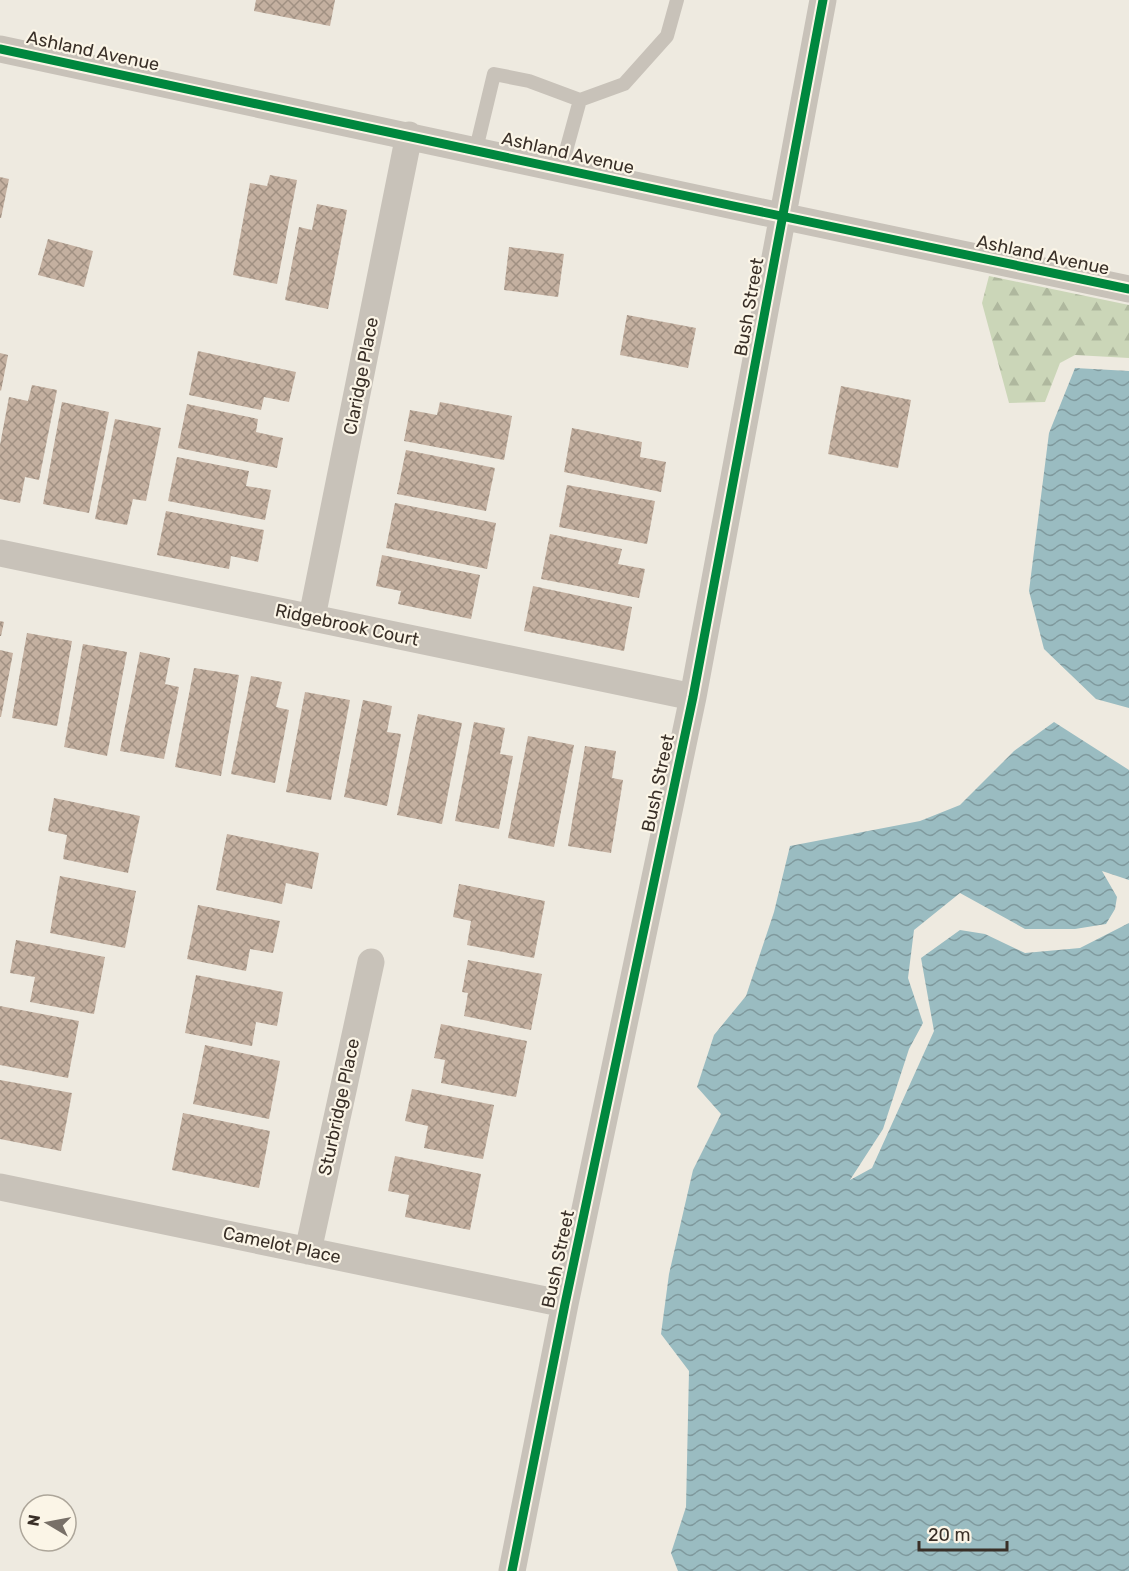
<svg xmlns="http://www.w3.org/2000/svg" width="1129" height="1571" font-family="Rubik,sans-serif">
<defs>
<pattern id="forest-firs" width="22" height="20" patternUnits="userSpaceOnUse" patternTransform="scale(1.5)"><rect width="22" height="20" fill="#cbd6b8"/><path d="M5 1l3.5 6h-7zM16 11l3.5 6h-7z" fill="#afb89e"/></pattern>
<pattern id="water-waves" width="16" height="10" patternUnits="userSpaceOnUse" patternTransform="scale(1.5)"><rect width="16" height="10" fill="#9abcc1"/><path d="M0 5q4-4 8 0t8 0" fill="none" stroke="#7f999d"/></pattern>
<pattern id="building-cross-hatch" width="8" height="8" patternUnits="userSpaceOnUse" patternTransform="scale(1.5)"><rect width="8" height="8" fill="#c4b0a0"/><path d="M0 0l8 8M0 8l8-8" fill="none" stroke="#a09082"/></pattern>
</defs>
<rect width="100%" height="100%" fill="#eeeae0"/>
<path fill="url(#forest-firs)" d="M 989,276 L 1129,305 L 1129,358 L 1075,355 L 1060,363 L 1045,402 L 1009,403 L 982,303 Z"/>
<path fill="url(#water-waves)" d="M 1075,368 L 1129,371 L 1129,708 L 1096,699 L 1044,649 L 1029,591 L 1049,433 Z
M 1054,722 L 1129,770 L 1129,880 L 1102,871 L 1117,897 L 1115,909 L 1106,924 L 1075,929 L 1025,929 L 960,893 L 914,930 L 908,978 L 923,1023 L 909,1049 L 883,1129 L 850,1180 L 872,1168 L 934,1031 L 921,958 L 960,930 L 985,934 L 1025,953 L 1080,948 L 1129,923 L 1129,1571 L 678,1571 L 671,1553 L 686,1507 L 689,1371 L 661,1334 L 669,1274 L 693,1170 L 721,1114 L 697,1087 L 714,1035 L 746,996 L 774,912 L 790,846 L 920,821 L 960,805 L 1014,751 Z"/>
<path fill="url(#building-cross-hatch)" d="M 256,0 L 335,0 L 330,26 L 254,11 Z
M 270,175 L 297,180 L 277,284 L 233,275 L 250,183 L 267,186 Z
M 0,177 L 9,179 L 1,218 L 0,218 Z
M 317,204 L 347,210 L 328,309 L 285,300 L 299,227 L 312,230 Z
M 48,239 L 93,251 L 84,287 L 38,275 Z
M 509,247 L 564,254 L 558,297 L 504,290 Z
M 627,315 L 696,328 L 688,368 L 620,355 Z
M 198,351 L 296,372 L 289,402 L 264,397 L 261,410 L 189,395 Z
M 0,353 L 8,355 L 1,391 L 0,390 Z
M 32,385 L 57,390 L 39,480 L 25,477 L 20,503 L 0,499 L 0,445 L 9,397 L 28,401 Z
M 841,386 L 911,400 L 898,468 L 828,454 Z
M 62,402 L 109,412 L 89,513 L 43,504 Z
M 440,402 L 512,416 L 504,460 L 404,441 L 410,410 L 437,415 Z
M 187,404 L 258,419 L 256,432 L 283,438 L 277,468 L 178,448 Z
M 115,419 L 161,428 L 146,501 L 133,499 L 127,525 L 95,519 Z
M 572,428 L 642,442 L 640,457 L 666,462 L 661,492 L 564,472 Z
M 406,450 L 495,468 L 486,511 L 397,494 Z
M 177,457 L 249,471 L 246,486 L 271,490 L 265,520 L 168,501 Z
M 567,485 L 655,501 L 647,544 L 559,527 Z
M 395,503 L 496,523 L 487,569 L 386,548 Z
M 166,511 L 264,530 L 258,562 L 231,556 L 229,569 L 157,555 Z
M 550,534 L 622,549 L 618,564 L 645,569 L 639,598 L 541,579 Z
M 382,555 L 480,575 L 471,619 L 398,604 L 401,591 L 376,586 Z
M 533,586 L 632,607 L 624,651 L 524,631 Z
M 0,621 L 4,622 L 1,636 L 0,636 Z
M 27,633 L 72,641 L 57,726 L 12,718 Z
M 83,644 L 127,652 L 107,756 L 64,747 Z
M 0,650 L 13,653 L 1,717 L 0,717 Z
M 140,652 L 170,658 L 165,684 L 179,687 L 164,759 L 120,751 Z
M 194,668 L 239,675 L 221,776 L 175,767 Z
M 251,676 L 282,682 L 276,707 L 289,710 L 275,783 L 231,774 Z
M 305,692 L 350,700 L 331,800 L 286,792 Z
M 363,700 L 392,706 L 387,732 L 401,734 L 387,806 L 344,797 Z
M 418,714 L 462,723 L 442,824 L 397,815 Z
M 474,722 L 505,728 L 500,754 L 513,756 L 499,829 L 455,821 Z
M 528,736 L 574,745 L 554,847 L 508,838 Z
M 585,746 L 616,751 L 612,778 L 623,780 L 611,853 L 568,846 Z
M 54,798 L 140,816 L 128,873 L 63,859 L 67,835 L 48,831 Z
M 227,834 L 319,853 L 312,889 L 286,883 L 282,904 L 216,890 Z
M 60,876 L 136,891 L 125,948 L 50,933 Z
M 459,884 L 545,901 L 534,958 L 467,945 L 471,921 L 453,917 Z
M 198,905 L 280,921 L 273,953 L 250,949 L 246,971 L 187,959 Z
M 16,940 L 105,957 L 94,1014 L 30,1002 L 35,977 L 10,973 Z
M 468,960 L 542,974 L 531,1030 L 464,1016 L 468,993 L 462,992 Z
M 196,975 L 283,992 L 277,1026 L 256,1022 L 252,1046 L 185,1033 Z
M 0,1006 L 79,1021 L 68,1078 L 0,1065 Z
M 441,1024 L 527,1041 L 516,1097 L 441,1083 L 445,1060 L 434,1058 Z
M 205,1045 L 280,1061 L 269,1119 L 193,1104 Z
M 0,1080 L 72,1093 L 61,1151 L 0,1139 Z
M 412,1089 L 494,1105 L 483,1159 L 424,1148 L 428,1126 L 405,1121 Z
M 183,1113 L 270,1131 L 259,1188 L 172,1170 Z
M 395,1156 L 481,1174 L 470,1230 L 405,1217 L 409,1195 L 388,1191 Z"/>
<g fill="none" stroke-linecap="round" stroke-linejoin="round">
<path stroke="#c8c2b9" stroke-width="14" d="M 476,149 L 494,74 L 529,81 L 580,100
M 561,169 L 580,100 L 624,84 L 667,36 L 677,0"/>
<path stroke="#c8c2b9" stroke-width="27" d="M 0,49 C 377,128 752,212 1129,289
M 0,553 L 693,697
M 312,617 L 409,135
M 0,1187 L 565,1304
M 308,1251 L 371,962
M 512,1571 L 565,1304 L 693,697 L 823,0"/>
<defs>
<path id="cycleway" d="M 0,49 C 377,128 752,212 1129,289
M 512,1571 L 565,1304 L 693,697 L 823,0"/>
</defs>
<use href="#cycleway" stroke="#fbf5e7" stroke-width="13"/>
<use href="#cycleway" stroke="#00873e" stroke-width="9"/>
</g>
<g text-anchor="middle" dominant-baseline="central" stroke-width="4.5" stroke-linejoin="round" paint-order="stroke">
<g font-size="18" fill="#392f27" stroke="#fbf5e7">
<text transform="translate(93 51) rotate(12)">Ashland Avenue</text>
<text transform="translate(568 153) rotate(13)">Ashland Avenue</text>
<text transform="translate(1043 255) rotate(12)">Ashland Avenue</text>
<text transform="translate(749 307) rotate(-80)">Bush Street</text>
<text transform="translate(361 376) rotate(-79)">Claridge Place</text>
<text transform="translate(347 625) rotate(12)">Ridgebrook Court</text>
<text transform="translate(658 783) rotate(-78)">Bush Street</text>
<text transform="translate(339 1107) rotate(-78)">Sturbridge Place</text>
<text transform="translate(282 1245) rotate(12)">Camelot Place</text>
<text transform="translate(558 1259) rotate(-78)">Bush Street</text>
</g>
</g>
<g transform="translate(48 1523) rotate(280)"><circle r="28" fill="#fbf5e7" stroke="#ada69a" stroke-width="1.5"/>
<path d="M0-4.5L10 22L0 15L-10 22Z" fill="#787068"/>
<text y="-9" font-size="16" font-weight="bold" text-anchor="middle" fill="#392f27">N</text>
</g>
<path d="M919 1541v9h88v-9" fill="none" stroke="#392f27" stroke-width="3"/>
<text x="928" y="1541" font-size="18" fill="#392f27" stroke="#fbf5e7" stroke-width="4.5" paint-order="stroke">20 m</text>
</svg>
